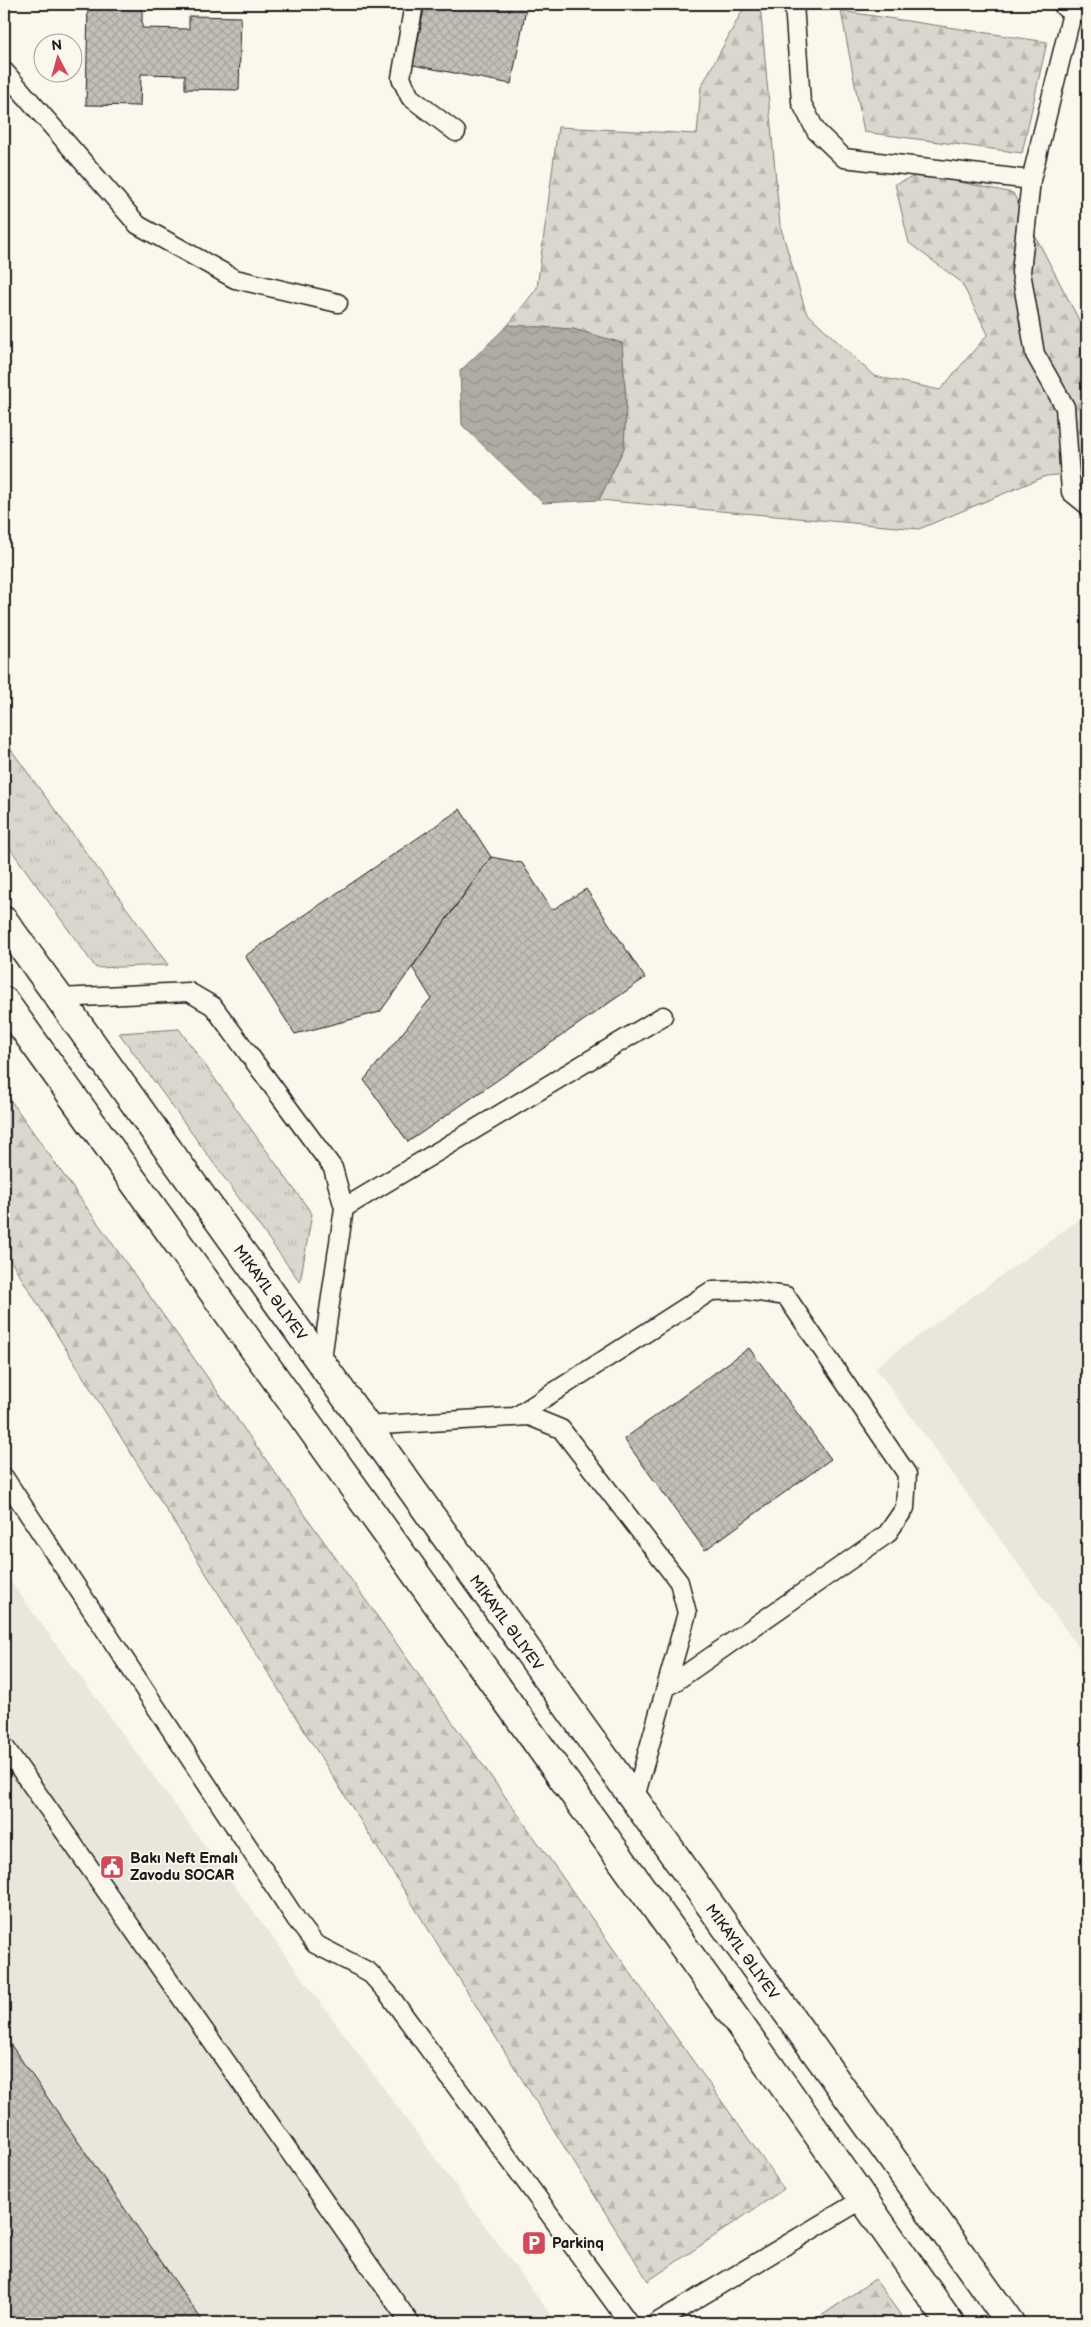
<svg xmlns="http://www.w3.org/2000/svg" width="1091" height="2327" font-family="'Balsamiq Sans',sans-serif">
<defs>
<pattern id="grass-tufts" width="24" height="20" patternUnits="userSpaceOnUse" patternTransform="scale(1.25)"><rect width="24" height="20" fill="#dad7ce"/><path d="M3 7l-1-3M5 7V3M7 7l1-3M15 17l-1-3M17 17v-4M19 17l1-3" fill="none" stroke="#bab8b0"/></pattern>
<pattern id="forest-firs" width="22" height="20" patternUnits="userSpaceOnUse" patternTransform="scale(1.25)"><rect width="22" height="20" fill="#dad7ce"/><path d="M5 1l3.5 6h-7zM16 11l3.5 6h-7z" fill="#bab8b0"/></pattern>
<pattern id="water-waves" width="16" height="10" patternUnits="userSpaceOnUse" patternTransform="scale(1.25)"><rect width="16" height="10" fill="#afaca5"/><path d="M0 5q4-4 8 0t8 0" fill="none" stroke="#96938d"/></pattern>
<pattern id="building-cross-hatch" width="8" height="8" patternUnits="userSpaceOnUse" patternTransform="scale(1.25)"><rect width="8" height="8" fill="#c3c0b8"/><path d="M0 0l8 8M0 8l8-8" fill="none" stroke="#a7a49e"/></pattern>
</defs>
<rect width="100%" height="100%" fill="#fbf7ec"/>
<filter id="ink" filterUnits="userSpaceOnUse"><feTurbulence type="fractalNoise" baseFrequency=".02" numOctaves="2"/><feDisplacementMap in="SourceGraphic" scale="10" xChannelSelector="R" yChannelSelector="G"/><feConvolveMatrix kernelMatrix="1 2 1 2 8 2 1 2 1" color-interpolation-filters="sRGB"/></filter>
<g filter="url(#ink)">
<path fill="#eae6dc" d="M 1087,1214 L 1087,1659 L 875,1367 Z
M 4,1573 L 438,2162 L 557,2323 L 4,2323 Z"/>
<path fill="url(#grass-tufts)" stroke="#7b7a75" d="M 4,740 L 168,965 L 96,968 L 4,840 Z
M 179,1029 L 312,1214 L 300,1282 L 119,1033 Z"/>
<path fill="url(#forest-firs)" stroke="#7b7a75" d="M 746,4 L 760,4 L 780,225 L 806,312 L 874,376 L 940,390 L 988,334 L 961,282 L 909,243 L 895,184 L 921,174 L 1013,193 L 1079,320 L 1087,320 L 1087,472 L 1046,476 L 919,529 L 599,500 L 624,448 L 626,403 L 622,343 L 573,329 L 508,325 L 537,288 L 558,127 L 697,134 L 701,87 Z
M 841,11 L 1047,42 L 1022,153 L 864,132 Z
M 4,1091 L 784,2189 L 648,2281 L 4,1250 Z
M 875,2279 L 906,2323 L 811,2323 Z"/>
<path fill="url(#water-waves)" stroke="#74726e" d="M 508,325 L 573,329 L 622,343 L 626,403 L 624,448 L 599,500 L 543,503 L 462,425 L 460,371 Z"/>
<path fill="url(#building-cross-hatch)" stroke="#1c1c1c" d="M 88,4 L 142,4 L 142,28 L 189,29 L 189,16 L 241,17 L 239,90 L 185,89 L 185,75 L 141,74 L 140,106 L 86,105 Z
M 425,4 L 527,4 L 511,84 L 413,65 Z
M 460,809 L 491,857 L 380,1012 L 295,1034 L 245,956 Z
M 491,857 L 522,863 L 552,910 L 586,889 L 645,978 L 408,1142 L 364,1080 L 431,998 L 412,967 Z
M 749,1348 L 831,1459 L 705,1550 L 624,1439 Z
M 4,2035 L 204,2323 L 4,2323 Z"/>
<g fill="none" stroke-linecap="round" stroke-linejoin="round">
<defs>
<path id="lane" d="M 414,4 L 401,78 L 410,97 L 456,132
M 794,4 L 801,102 L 816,131 L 844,158 L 1031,180 L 1074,5
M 4,71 L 138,225 L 235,279 L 338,303
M 1031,180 L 1021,272 L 1035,354 L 1065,407 L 1071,492 L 1087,505
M 59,998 L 189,992 L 213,1006 L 333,1168 L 344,1208 L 321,1365
M 344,1208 L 663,1016
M 515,1417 L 711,1291 L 745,1290 L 786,1296 L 907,1474 L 905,1508 L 887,1534 L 666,1688
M 365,1426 L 529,1416 L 561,1429 L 679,1582 L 687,1613 L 634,1801
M 4,1477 L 296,1919 L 315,1944 L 369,1972 L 387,1992 L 629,2323
M 4,1746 L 410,2323
M 656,2323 L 863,2199"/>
<path id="secondary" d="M 1068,4 L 1087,7
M 4,921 L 1010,2323
M 4,1001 L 786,2089 L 950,2323"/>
</defs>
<use href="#lane" stroke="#1c1c1c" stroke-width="21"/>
<use href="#secondary" stroke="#1c1c1c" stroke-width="31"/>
<use href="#lane" stroke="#fbf7ec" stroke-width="18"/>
<use href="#secondary" stroke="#fbf7ec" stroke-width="28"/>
</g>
</g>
<defs>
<symbol id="civic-square" viewBox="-11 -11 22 22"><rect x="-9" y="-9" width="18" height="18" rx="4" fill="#d1495b" stroke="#fbf7ec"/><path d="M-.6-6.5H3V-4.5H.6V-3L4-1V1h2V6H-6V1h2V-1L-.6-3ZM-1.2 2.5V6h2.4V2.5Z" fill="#fff"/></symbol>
<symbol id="parking-square" viewBox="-11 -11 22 22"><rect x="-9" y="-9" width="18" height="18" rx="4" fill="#d1495b" stroke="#fbf7ec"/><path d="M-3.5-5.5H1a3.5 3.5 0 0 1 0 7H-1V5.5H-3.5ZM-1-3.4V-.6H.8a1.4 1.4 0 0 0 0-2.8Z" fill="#fff"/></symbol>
</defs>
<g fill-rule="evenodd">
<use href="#civic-square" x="98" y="1853" width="28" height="28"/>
<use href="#parking-square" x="520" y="2229" width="28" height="28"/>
</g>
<g text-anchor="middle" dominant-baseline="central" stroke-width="4" stroke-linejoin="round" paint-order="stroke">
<g font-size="15" fill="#1c1c1c" stroke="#fbf7ec">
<text transform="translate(270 1293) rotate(54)">MIKAYIL ƏLIYEV</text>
<text transform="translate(506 1623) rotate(54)">MIKAYIL ƏLIYEV</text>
<text transform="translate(742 1952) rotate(54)">MIKAYIL ƏLIYEV</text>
</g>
<g font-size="15" font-weight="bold" fill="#1c1c1c" stroke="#fbf7ec" text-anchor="start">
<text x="130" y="1858">Bakı Neft Emalı<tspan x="130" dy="17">Zavodu SOCAR</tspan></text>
<text x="552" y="2243">Parkinq</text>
</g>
</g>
<rect width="1091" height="2327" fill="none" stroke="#fbf7ec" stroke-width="20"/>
<rect x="10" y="10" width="1071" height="2307" fill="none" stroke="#1c1c1c" stroke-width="2" filter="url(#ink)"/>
<g transform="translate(58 58) rotate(354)"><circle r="24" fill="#fbf7ec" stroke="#a29f99"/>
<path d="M0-4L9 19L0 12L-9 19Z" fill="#d1495b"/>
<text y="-8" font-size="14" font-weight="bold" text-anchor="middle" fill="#1c1c1c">N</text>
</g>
</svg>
